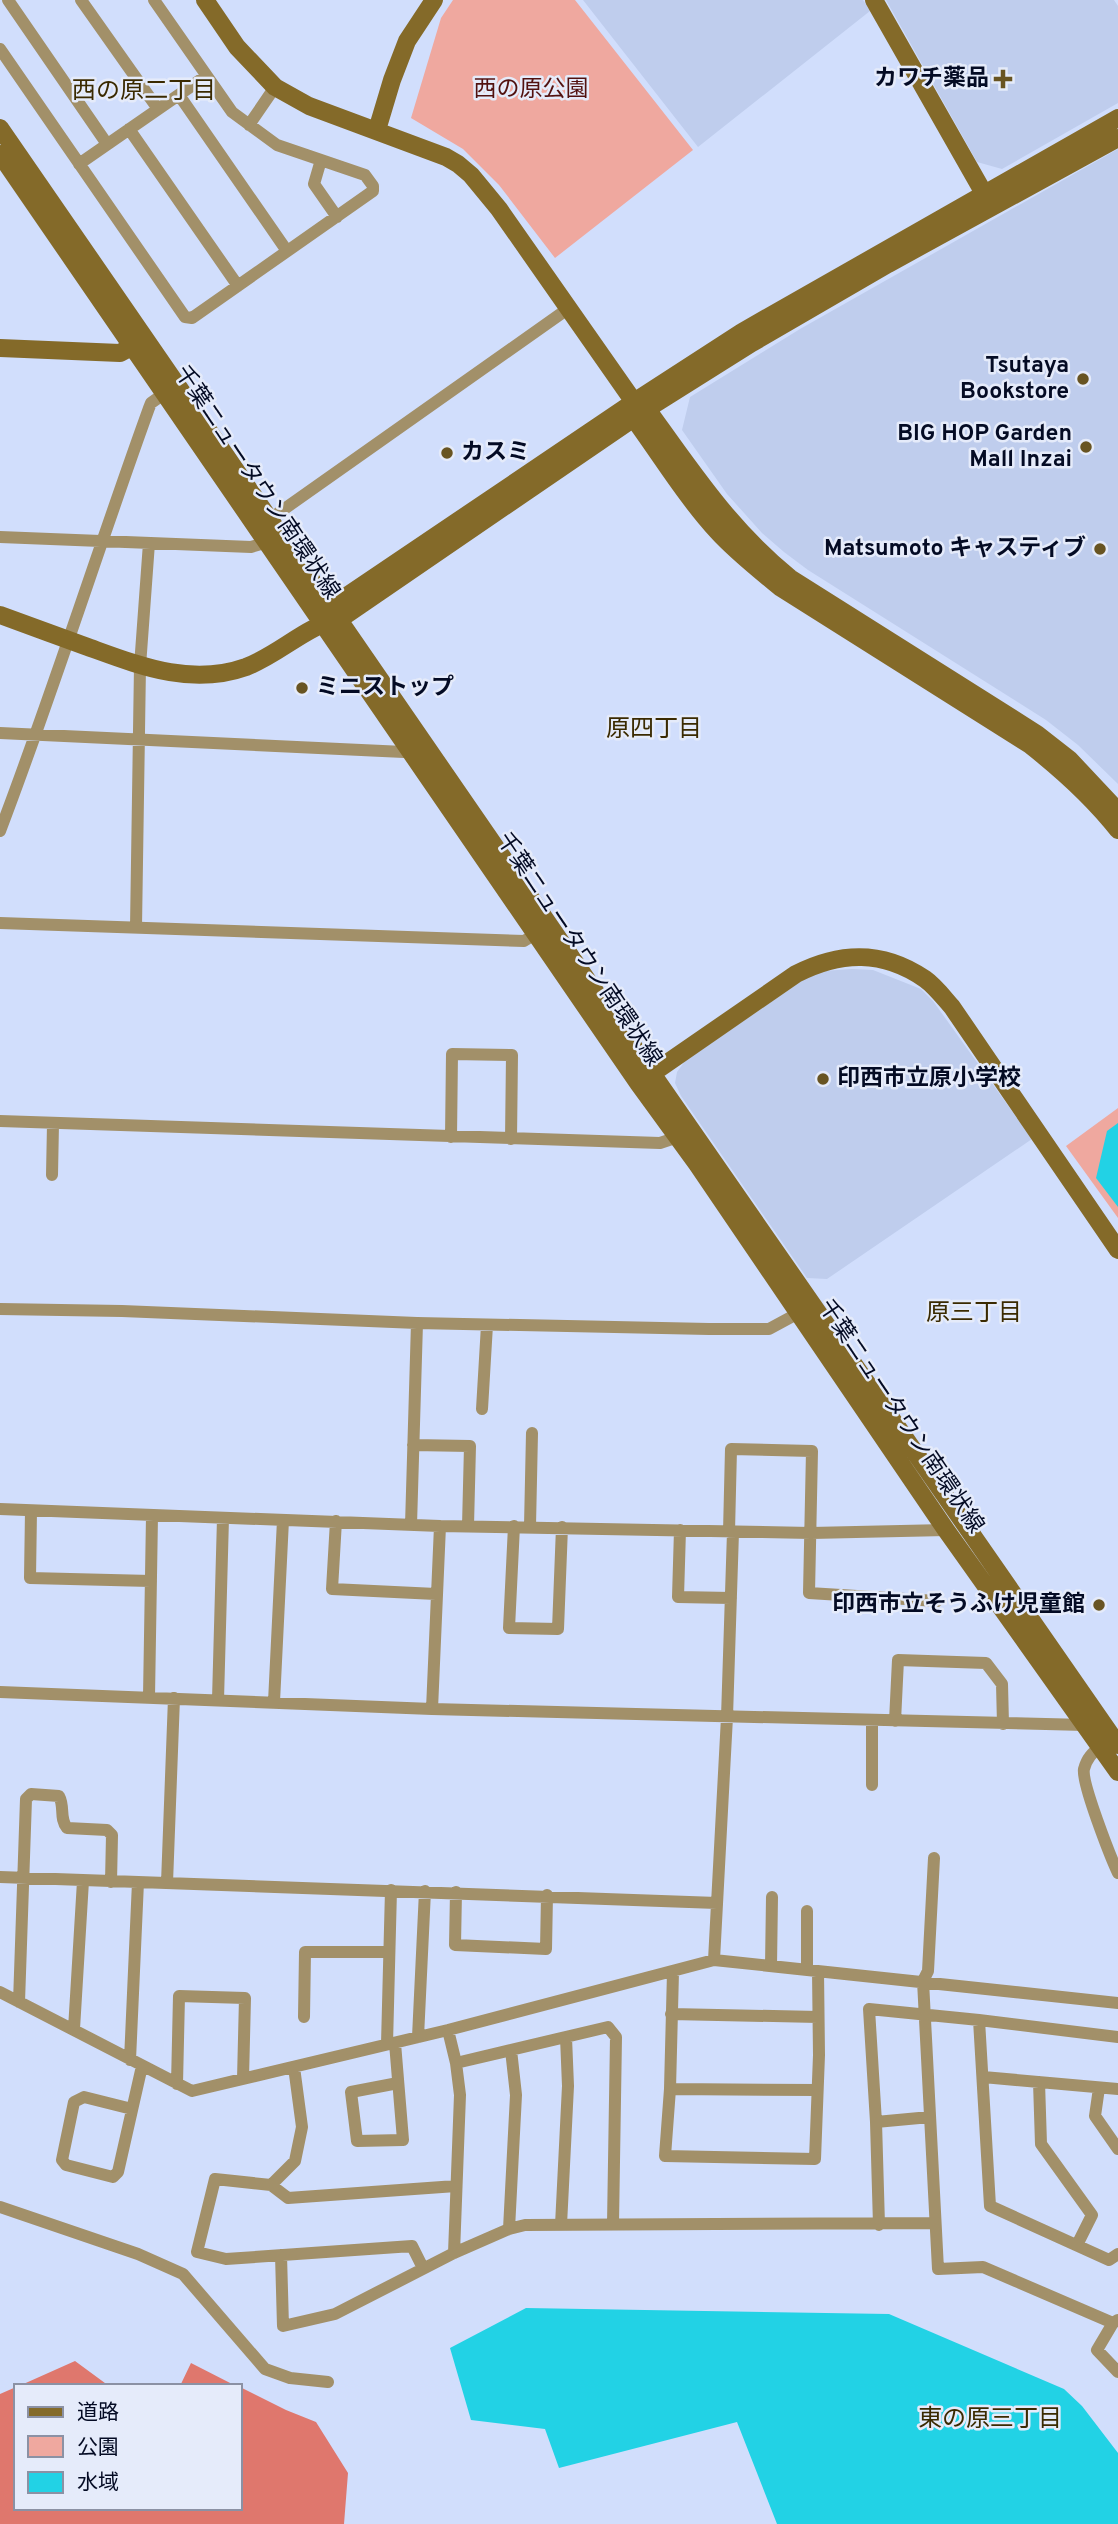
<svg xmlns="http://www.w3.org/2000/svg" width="1118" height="2524" font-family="Overpass,'Noto Sans JP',sans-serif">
<rect width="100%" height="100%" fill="#d1defc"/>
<path fill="#bfcded" d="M 583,0 L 863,0 L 870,11 L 698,147 Z
M 886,0 L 1114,0 L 1118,6 L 1118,103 L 1002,169 L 977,162 Z
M 1118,149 L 1118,784 L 1078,745 L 1046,720 L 808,570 L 784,552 L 762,533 L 727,494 L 682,430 L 690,397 L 800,329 Z
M 852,969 L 873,970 L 921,989 L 933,1001 L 1032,1139 L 827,1279 L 807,1278 L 681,1096 L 675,1083 L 677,1072 L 685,1061 L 812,974 L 823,971 Z"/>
<path fill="#efa89f" d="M 453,0 L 575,0 L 693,150 L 555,258 L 499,185 L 463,149 L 411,118 L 441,18 Z
M 1118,1108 L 1118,1218 L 1066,1146 Z"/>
<path fill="#df776d" d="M 75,2361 L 109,2386 L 19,2386 Z
M 191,2363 L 236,2386 L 180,2386 Z
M 16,2387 L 16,2508 L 240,2508 L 240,2387 L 286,2410 L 316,2422 L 348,2473 L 344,2524 L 0,2524 L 0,2394 Z"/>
<path fill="#22d2e5" d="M 1118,1123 L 1118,1207 L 1096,1178 L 1107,1131 Z
M 526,2308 L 889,2314 L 1064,2389 L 1082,2406 L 1118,2453 L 1118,2524 L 777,2524 L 737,2422 L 559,2468 L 545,2429 L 471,2420 L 450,2348 Z"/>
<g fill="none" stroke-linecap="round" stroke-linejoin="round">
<path stroke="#a29069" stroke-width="12" d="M 8,0 L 107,144
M 81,0 L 158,109
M 0,49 L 185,317 L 192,318 L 373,191 L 373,186 L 365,175 L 277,145 L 232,112 L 154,0
M 179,95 L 287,251
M 249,125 L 275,87
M 129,129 L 238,286
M 321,160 L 314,184 L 337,217
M 79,164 L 206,76
M 270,519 L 569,308
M 0,537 L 251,547 L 268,542
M 0,733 L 404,752 L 409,747
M 0,831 C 53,692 98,549 149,408 L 151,403 L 165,393
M 0,923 L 524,941 L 537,933
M 136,927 L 140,666 L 149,543
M 0,1121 L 660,1143 L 678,1137
M 451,1137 L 452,1054 L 512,1055 L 511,1139
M 52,1175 L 53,1124
M 0,1309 L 122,1311 L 417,1323 L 709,1329 L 769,1329 L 806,1309
M 482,1409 L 487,1325
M 413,1445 L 470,1446 L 468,1526
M 0,1509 L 440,1526 L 811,1533 L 946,1530
M 31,1511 L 30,1578 L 151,1581
M 336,1521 L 332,1589 L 436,1594
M 411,1525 L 417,1323
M 514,1526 L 509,1628 L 558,1629 L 562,1527
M 530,1526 L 532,1433
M 680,1530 L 678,1597 L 731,1598
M 729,1532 L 731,1449 L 812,1451 L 809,1593 L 937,1601
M 0,1692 L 432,1709 L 1085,1725
M 149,1697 L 152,1516
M 218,1700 L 223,1518
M 274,1702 L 283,1520
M 432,1709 L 440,1526
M 895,1721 L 898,1660 L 986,1663 L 1002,1684 L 1003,1724
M 1100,1747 C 1092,1753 1087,1758 1084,1769 C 1081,1782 1111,1858 1118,1873
M 872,1785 L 872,1721
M 934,1858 L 928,1971 L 923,1981 L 938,2269 L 983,2267 L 1113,2323
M 0,1877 L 717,1903
M 167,1883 L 174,1698
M 456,1892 L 455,1945 L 546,1949 L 547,1895
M 714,1960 L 727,1717 L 733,1532
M 771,1966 L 772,1897
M 807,1970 L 807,1911
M 673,1972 L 670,2089 L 665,2156 L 815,2159 L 819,2055 L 818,1971
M 0,1992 L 192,2091 L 448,2030 L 714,1960 L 1118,2003
M 19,2002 L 26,1799 L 31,1794 L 59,1796 C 65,1807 59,1818 67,1828 L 107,1830 L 112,1835 L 111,1882
M 671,2014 L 818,2017
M 304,2017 L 305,1952 L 389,1952
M 979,2020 L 990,2206 L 1109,2260 L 1118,2254
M 74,2029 L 83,1881
M 448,2030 L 456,2063 L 460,2095 L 454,2253
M 418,2037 L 425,1891
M 395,2043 L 403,2140 L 357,2141 L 351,2092 L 398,2083
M 387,2044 L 391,1890
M 130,2060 L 138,1882
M 456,2063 L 608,2027 L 616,2037 L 613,2224
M 983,2077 L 1118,2089
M 1039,2082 L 1041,2144 L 1092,2215 L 1077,2245
M 177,2084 L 179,1996 L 245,1998 L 243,2079
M 1099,2088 L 1095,2116 L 1118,2149
M 670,2089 L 817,2090
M 132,2109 L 84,2097 L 74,2102 L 62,2160 L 66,2165 L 113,2177 L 118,2172 L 142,2066
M 876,2122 L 930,2117
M 271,2185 L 295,2161 L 302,2127 L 294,2067
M 0,2207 L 138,2254 L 183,2274 L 265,2369 L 290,2378 L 328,2382
M 561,2225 L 568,2086 L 566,2037
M 879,2225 L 876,2122 L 869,2009 L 979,2020 L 1118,2037
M 509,2229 L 516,2095 L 511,2050
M 281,2255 L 283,2326 L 335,2314 L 454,2253 L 509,2229 L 525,2225 L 934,2223
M 423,2268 L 412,2246 L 226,2259 L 197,2252 L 215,2179 L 271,2185 L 288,2198 L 456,2186
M 1118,2320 L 1113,2323 L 1097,2350 L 1118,2372"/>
<path stroke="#846a29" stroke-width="18" d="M 205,0 L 237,47 L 275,87 L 309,106 L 446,157 L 458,164 L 471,175 L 499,209 L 634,402 L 647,409 C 693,473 729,528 790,578 L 1037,734 L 1069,759 L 1118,811
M 874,0 L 990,204
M 0,128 L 574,961 L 1118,1745
M 377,130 L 392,80 L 407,41 L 434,0
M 0,154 L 638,1083 L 697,1164 L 946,1530 L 1118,1772
M 0,348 L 120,353 L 133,346
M 634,409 L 634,419 C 661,456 686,497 717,531 C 736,552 759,570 781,588 L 1030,745 C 1063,771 1092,797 1118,830
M 0,615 C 28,625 57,636 85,646 C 138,665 190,687 246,667 C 280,654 307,625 340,619 L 647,409 L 752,343 L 888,264 L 1118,138
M 326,616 L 332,606 L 634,402 L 742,332 L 1118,118
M 644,1079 L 796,974 C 841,951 883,950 925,979 C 935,986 944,998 952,1007 L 1118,1250"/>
</g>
<g fill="#685422" stroke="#e5ebfa" stroke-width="2.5">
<path d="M999.5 68.5h7v7h7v7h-7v7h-7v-7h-7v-7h7z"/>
<circle cx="1083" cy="379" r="7"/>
<circle cx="1086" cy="447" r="7"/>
<circle cx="447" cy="453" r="7"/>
<circle cx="1100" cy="549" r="7"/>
<circle cx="302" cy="688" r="7"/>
<circle cx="823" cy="1079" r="7"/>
<circle cx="1099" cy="1605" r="7"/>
</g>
<g text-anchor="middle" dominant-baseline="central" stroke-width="5" stroke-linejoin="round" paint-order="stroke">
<g font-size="23" font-weight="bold" fill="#040b24" stroke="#e5ebfa" text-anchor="end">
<text x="989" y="79">カワチ薬品</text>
<text x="1069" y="366">Tsutaya<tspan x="1069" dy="26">Bookstore</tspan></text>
<text x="1072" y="434">BIG HOP Garden<tspan x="1072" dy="26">Mall Inzai</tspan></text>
<text x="461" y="453" text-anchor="start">カスミ</text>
<text x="1086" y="549">Matsumoto キャスティブ</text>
<text x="316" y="688" text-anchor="start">ミニストップ</text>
<text x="837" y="1079" text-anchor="start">印西市立原小学校</text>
<text x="1085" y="1605">印西市立そうふけ児童館</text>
</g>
<g font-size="23" fill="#52110f" stroke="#e5ebfa">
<text x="531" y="90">西の原公園</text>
</g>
<g font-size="23" fill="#040b24" stroke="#e5ebfa">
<text transform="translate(256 483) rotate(56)">千葉ニュータウン南環状線</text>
<text transform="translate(578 950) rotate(56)">千葉ニュータウン南環状線</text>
<text transform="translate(900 1417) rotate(56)">千葉ニュータウン南環状線</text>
</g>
<g font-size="24" fill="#3a2a01" stroke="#e5ebfa">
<text x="144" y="92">西の原二丁目</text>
<text x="654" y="730">原四丁目</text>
<text x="974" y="1314">原三丁目</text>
<text x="990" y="2420">東の原三丁目</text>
</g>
</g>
<rect x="14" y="2384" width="228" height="126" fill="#e5ebfa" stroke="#8b91a4" stroke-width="2"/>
<rect x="28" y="2407" width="35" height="10" fill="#846a29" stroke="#8b91a4" stroke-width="2"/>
<text x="77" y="2419" font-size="21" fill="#040b24">道路</text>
<rect x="28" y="2436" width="35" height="21" fill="#efa89f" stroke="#8b91a4" stroke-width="2"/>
<text x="77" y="2454" font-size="21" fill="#040b24">公園</text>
<rect x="28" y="2472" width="35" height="21" fill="#22d2e5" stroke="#8b91a4" stroke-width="2"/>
<text x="77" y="2489" font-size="21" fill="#040b24">水域</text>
</svg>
